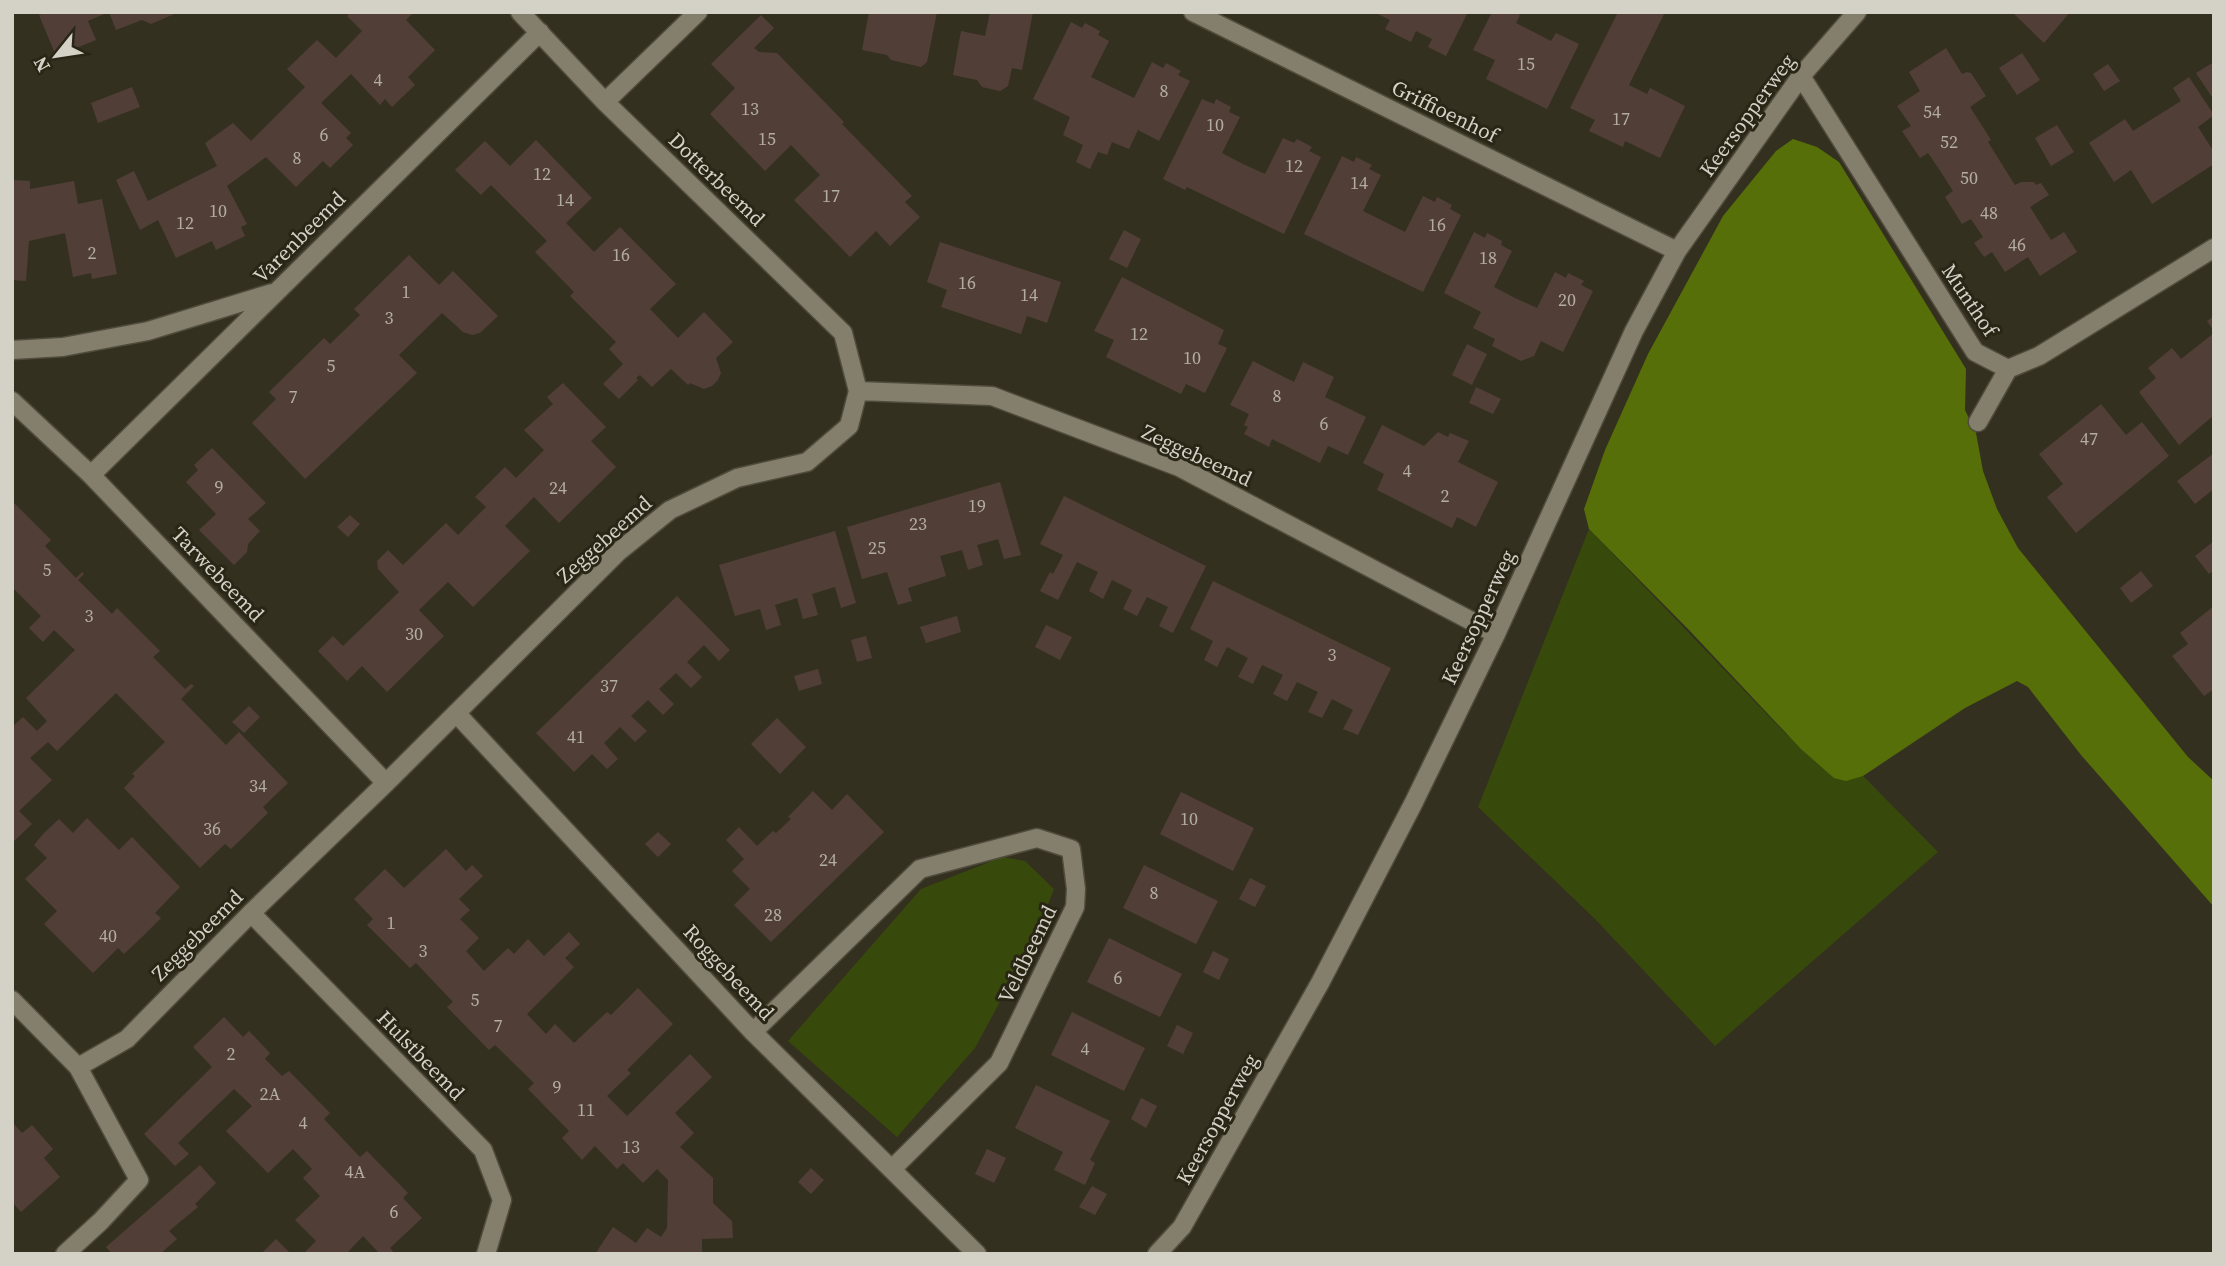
<svg xmlns="http://www.w3.org/2000/svg" width="2226" height="1266" font-family="'Source Serif 4',serif">
<rect width="100%" height="100%" fill="#34301f"/>
<path fill="#38490c" d="M 1589,529 L 1789,737 L 1808,720 L 1938,852 L 1715,1046 L 1595,919 L 1478,807 Z
M 1002,857 L 1025,861 L 1054,889 L 1036,935 L 975,1048 L 897,1137 L 788,1041 L 921,889 Z"/>
<path fill="#566f08" d="M 1793,139 L 1817,147 L 1839,162 L 1966,369 L 1965,410 L 1976,433 L 1983,471 L 1997,509 L 2018,548 L 2188,757 L 2214,781 L 2214,907 L 2081,755 L 2028,687 L 2017,681 L 1965,708 L 1863,776 L 1846,781 L 1834,778 L 1801,749 L 1689,630 L 1589,529 L 1584,509 L 1605,450 L 1648,354 L 1723,216 L 1776,151 Z"/>
<path fill="#513f37" d="M 47,12 L 109,12 L 88,21 L 96,40 L 56,56 L 39,15 Z
M 109,12 L 179,12 L 151,24 L 142,20 L 116,30 Z
M 351,12 L 414,12 L 406,20 L 435,50 L 408,77 L 415,85 L 392,107 L 385,99 L 380,105 L 351,74 L 321,103 L 351,133 L 346,138 L 353,145 L 330,168 L 323,161 L 296,187 L 266,157 L 227,186 L 247,224 L 241,227 L 245,236 L 216,250 L 212,241 L 176,258 L 158,220 L 140,230 L 116,180 L 134,171 L 148,201 L 217,166 L 205,143 L 233,123 L 251,141 L 305,87 L 287,69 L 317,40 L 336,58 L 362,31 L 347,16 Z
M 869,12 L 937,12 L 927,62 L 921,67 L 891,60 L 887,55 L 862,50 Z
M 990,12 L 1033,12 L 1022,70 L 1012,68 L 1008,86 L 1000,91 L 982,87 L 977,80 L 953,75 L 961,31 L 985,36 Z
M 1374,12 L 1468,12 L 1446,56 L 1428,47 L 1432,39 L 1416,31 L 1411,42 L 1385,29 L 1390,20 Z
M 1492,12 L 1515,12 L 1520,15 L 1516,23 L 1551,41 L 1556,33 L 1579,44 L 1547,109 L 1486,79 L 1495,60 L 1473,50 Z
M 1618,12 L 1665,12 L 1629,85 L 1647,94 L 1650,88 L 1685,106 L 1660,158 L 1625,141 L 1623,147 L 1589,131 L 1595,120 L 1570,108 Z
M 2012,12 L 2070,12 L 2044,43 Z
M 761,15 L 774,28 L 754,48 L 759,52 L 777,53 L 844,122 L 842,124 L 912,196 L 905,202 L 920,217 L 890,246 L 876,231 L 850,257 L 794,200 L 820,175 L 791,145 L 765,171 L 710,114 L 735,88 L 711,64 Z
M 1071,22 L 1082,28 L 1085,23 L 1100,31 L 1098,35 L 1109,41 L 1091,77 L 1134,98 L 1152,62 L 1163,68 L 1166,63 L 1181,71 L 1178,75 L 1190,81 L 1159,141 L 1138,130 L 1129,149 L 1112,142 L 1107,155 L 1098,152 L 1090,169 L 1076,162 L 1083,145 L 1063,135 L 1070,117 L 1033,99 Z
M 1946,48 L 1962,74 L 1967,72 L 1971,73 L 1986,96 L 1970,107 L 1991,140 L 1988,142 L 2008,174 L 2015,185 L 2021,182 L 2034,182 L 2036,185 L 2041,183 L 2049,195 L 2030,207 L 2051,240 L 2064,232 L 2077,252 L 2040,276 L 2028,257 L 2005,272 L 1992,252 L 1984,257 L 1974,243 L 1983,237 L 1971,219 L 1962,224 L 1945,197 L 1953,191 L 1941,172 L 1928,153 L 1920,158 L 1902,131 L 1911,126 L 1897,106 L 1920,91 L 1909,72 Z
M 2022,53 L 2040,80 L 2017,95 L 1999,68 Z
M 2214,62 L 2214,100 L 2196,73 Z
M 2108,64 L 2120,81 L 2104,91 L 2093,74 Z
M 2189,77 L 2214,115 L 2198,127 L 2214,152 L 2214,164 L 2152,204 L 2131,170 L 2114,182 L 2089,143 L 2125,119 L 2133,131 L 2181,101 L 2173,88 Z
M 132,87 L 140,107 L 98,123 L 91,103 Z
M 1202,99 L 1214,104 L 1216,99 L 1231,107 L 1229,112 L 1240,117 L 1222,153 L 1243,164 L 1265,174 L 1283,138 L 1294,143 L 1297,139 L 1312,147 L 1309,151 L 1321,157 L 1284,234 L 1187,187 L 1185,190 L 1163,179 Z
M 2057,125 L 2074,152 L 2051,166 L 2035,138 Z
M 536,140 L 592,198 L 566,223 L 594,252 L 620,227 L 676,284 L 650,309 L 678,338 L 704,312 L 733,342 L 716,358 L 721,373 L 718,380 L 712,386 L 704,389 L 690,383 L 688,385 L 671,369 L 652,387 L 640,375 L 636,378 L 638,380 L 619,399 L 603,384 L 623,364 L 609,349 L 616,342 L 570,296 L 574,292 L 535,252 L 547,241 L 491,185 L 481,195 L 455,170 L 485,141 L 510,166 Z
M 1342,156 L 1354,162 L 1356,157 L 1372,165 L 1369,169 L 1381,175 L 1363,211 L 1405,232 L 1423,196 L 1435,202 L 1437,197 L 1452,205 L 1450,209 L 1461,215 L 1423,292 L 1304,234 Z
M 12,180 L 30,181 L 30,189 L 74,181 L 78,204 L 102,199 L 117,274 L 92,279 L 91,273 L 73,277 L 65,233 L 29,241 L 26,281 L 12,280 Z
M 1124,230 L 1141,239 L 1127,268 L 1109,259 Z
M 1474,232 L 1485,238 L 1487,233 L 1502,241 L 1501,245 L 1512,251 L 1494,287 L 1515,298 L 1537,308 L 1555,272 L 1566,278 L 1568,273 L 1584,281 L 1581,285 L 1593,291 L 1563,352 L 1541,341 L 1534,356 L 1521,361 L 1492,346 L 1495,339 L 1473,328 L 1481,312 L 1444,293 Z
M 940,242 L 1061,282 L 1047,323 L 1027,316 L 1021,334 L 941,307 L 947,290 L 927,282 Z
M 409,255 L 439,285 L 453,271 L 498,316 L 480,333 L 472,335 L 463,332 L 442,313 L 399,355 L 417,373 L 305,479 L 252,423 L 276,399 L 269,392 L 324,338 L 330,344 L 360,315 L 354,309 Z
M 1122,277 L 1224,330 L 1218,344 L 1227,348 L 1205,393 L 1186,384 L 1181,394 L 1106,357 L 1114,340 L 1094,331 Z
M 2214,316 L 2214,331 L 2207,321 Z
M 2214,333 L 2214,415 L 2179,445 L 2139,392 L 2156,378 L 2148,368 L 2172,348 L 2181,359 Z
M 1467,344 L 1487,354 L 1472,385 L 1452,375 Z
M 1253,361 L 1294,382 L 1303,362 L 1334,377 L 1325,397 L 1366,417 L 1348,455 L 1328,446 L 1320,463 L 1272,439 L 1269,447 L 1244,434 L 1248,427 L 1244,425 L 1249,414 L 1230,405 Z
M 563,383 L 606,427 L 591,441 L 616,467 L 559,523 L 534,497 L 505,526 L 530,551 L 473,607 L 448,582 L 419,610 L 444,636 L 387,692 L 362,666 L 347,681 L 318,651 L 333,636 L 343,646 L 399,592 L 378,569 L 377,561 L 388,550 L 403,565 L 446,523 L 458,535 L 486,507 L 475,497 L 505,467 L 516,478 L 544,450 L 524,430 L 553,404 L 547,397 Z
M 1476,387 L 1501,399 L 1493,414 L 1469,403 Z
M 2101,404 L 2126,435 L 2142,422 L 2169,456 L 2076,533 L 2047,497 L 2063,484 L 2039,454 Z
M 1382,425 L 1424,446 L 1438,432 L 1448,437 L 1450,433 L 1469,441 L 1458,462 L 1498,482 L 1476,527 L 1457,517 L 1452,528 L 1377,490 L 1384,474 L 1363,463 Z
M 212,448 L 266,503 L 248,519 L 260,531 L 248,544 L 247,552 L 234,565 L 199,530 L 216,514 L 186,482 L 198,470 L 194,465 Z
M 2214,453 L 2214,489 L 2195,504 L 2177,481 Z
M 1000,482 L 1021,555 L 1004,559 L 998,539 L 977,545 L 983,565 L 968,570 L 962,550 L 940,556 L 946,576 L 908,588 L 912,601 L 898,605 L 887,572 L 862,579 L 847,527 Z
M 1064,496 L 1206,566 L 1173,633 L 1159,626 L 1168,607 L 1147,597 L 1137,616 L 1123,609 L 1132,590 L 1112,580 L 1103,599 L 1089,591 L 1098,572 L 1077,562 L 1058,600 L 1040,591 L 1050,572 L 1053,574 L 1063,555 L 1040,544 Z
M 12,501 L 51,540 L 45,546 L 76,578 L 82,572 L 84,574 L 78,580 L 112,614 L 117,608 L 160,651 L 153,657 L 185,689 L 191,684 L 194,686 L 181,699 L 226,745 L 239,732 L 288,783 L 263,807 L 268,813 L 231,849 L 225,844 L 200,868 L 124,788 L 135,776 L 132,774 L 165,742 L 116,693 L 57,751 L 48,742 L 30,758 L 52,780 L 19,811 L 32,824 L 12,843 L 12,727 L 23,717 L 37,731 L 47,721 L 26,698 L 75,650 L 54,630 L 43,642 L 29,628 L 41,616 L 12,587 Z
M 350,515 L 360,524 L 348,537 L 337,527 Z
M 835,531 L 856,603 L 841,608 L 835,587 L 812,594 L 818,615 L 803,619 L 797,598 L 775,605 L 781,625 L 766,630 L 760,609 L 735,616 L 719,565 Z
M 2214,541 L 2214,570 L 2209,574 L 2195,556 Z
M 2141,571 L 2153,586 L 2131,603 L 2120,588 Z
M 1213,581 L 1391,668 L 1358,735 L 1343,729 L 1353,710 L 1332,699 L 1322,718 L 1308,712 L 1318,692 L 1297,682 L 1287,701 L 1273,694 L 1283,675 L 1262,665 L 1253,684 L 1238,677 L 1248,658 L 1227,647 L 1217,667 L 1204,660 L 1213,641 L 1190,629 Z
M 677,596 L 730,650 L 719,661 L 704,645 L 687,662 L 702,677 L 691,688 L 676,673 L 659,689 L 674,704 L 663,715 L 648,700 L 631,716 L 647,731 L 635,742 L 620,727 L 604,743 L 618,759 L 607,769 L 592,754 L 574,772 L 536,733 Z
M 2214,606 L 2214,689 L 2204,696 L 2172,656 L 2188,644 L 2180,633 Z
M 957,616 L 961,632 L 926,643 L 920,627 Z
M 1046,625 L 1072,637 L 1060,660 L 1035,647 Z
M 866,636 L 872,658 L 857,662 L 851,640 Z
M 818,669 L 822,684 L 799,691 L 794,676 Z
M 249,706 L 260,717 L 244,733 L 232,722 Z
M 777,718 L 806,747 L 780,774 L 751,744 Z
M 813,791 L 832,810 L 847,794 L 884,832 L 771,942 L 734,905 L 750,889 L 732,871 L 744,859 L 726,840 L 739,827 L 757,846 L 773,831 L 776,833 L 791,819 L 788,817 Z
M 1181,792 L 1254,828 L 1233,871 L 1160,834 Z
M 87,818 L 119,850 L 132,837 L 180,887 L 155,913 L 161,918 L 143,936 L 124,954 L 118,948 L 93,973 L 44,924 L 57,911 L 25,879 L 47,858 L 34,845 L 43,834 L 59,819 L 73,833 Z
M 658,832 L 671,844 L 658,857 L 645,844 Z
M 446,849 L 466,871 L 472,865 L 483,876 L 459,899 L 470,910 L 460,919 L 479,938 L 466,951 L 484,971 L 508,948 L 514,954 L 528,939 L 544,956 L 569,932 L 580,944 L 565,958 L 574,967 L 527,1014 L 546,1034 L 555,1024 L 574,1043 L 607,1012 L 611,1015 L 638,988 L 673,1024 L 627,1070 L 631,1073 L 607,1096 L 627,1116 L 690,1054 L 712,1077 L 675,1113 L 694,1133 L 680,1147 L 713,1178 L 713,1203 L 732,1221 L 733,1238 L 702,1239 L 702,1254 L 595,1254 L 613,1227 L 636,1243 L 647,1228 L 661,1237 L 667,1228 L 668,1180 L 657,1169 L 643,1183 L 623,1163 L 617,1169 L 595,1146 L 582,1160 L 562,1138 L 569,1131 L 528,1089 L 534,1083 L 495,1045 L 489,1050 L 447,1007 L 453,1002 L 416,963 L 410,968 L 367,925 L 373,919 L 354,899 L 385,869 L 404,888 Z
M 1144,865 L 1218,901 L 1196,944 L 1123,908 Z
M 1250,878 L 1266,886 L 1255,907 L 1239,899 Z
M 1109,938 L 1182,974 L 1160,1017 L 1087,982 Z
M 1213,951 L 1229,959 L 1219,980 L 1203,972 Z
M 1072,1012 L 1145,1048 L 1124,1091 L 1051,1055 Z
M 224,1017 L 243,1037 L 249,1031 L 270,1053 L 265,1059 L 282,1076 L 289,1071 L 330,1113 L 324,1119 L 360,1157 L 367,1151 L 408,1193 L 403,1198 L 422,1218 L 390,1248 L 393,1251 L 390,1254 L 380,1254 L 363,1236 L 347,1253 L 303,1254 L 316,1241 L 295,1220 L 320,1196 L 303,1178 L 312,1169 L 293,1149 L 268,1173 L 226,1131 L 252,1106 L 234,1089 L 178,1143 L 189,1154 L 175,1166 L 144,1134 L 212,1067 L 193,1047 Z
M 1177,1025 L 1193,1033 L 1183,1054 L 1167,1046 Z
M 1036,1085 L 1110,1121 L 1090,1160 L 1095,1163 L 1085,1185 L 1054,1170 L 1063,1152 L 1015,1128 Z
M 1141,1098 L 1157,1106 L 1146,1128 L 1131,1119 Z
M 12,1122 L 22,1133 L 32,1125 L 53,1149 L 44,1158 L 60,1177 L 21,1212 L 12,1202 Z
M 987,1149 L 1006,1158 L 994,1183 L 975,1174 Z
M 200,1165 L 216,1183 L 195,1204 L 198,1207 L 169,1231 L 177,1239 L 160,1254 L 112,1254 L 106,1247 Z
M 811,1168 L 824,1180 L 811,1194 L 798,1182 Z
M 1092,1186 L 1107,1194 L 1095,1215 L 1079,1207 Z
M 276,1239 L 291,1254 L 261,1254 Z"/>
<g fill="none" stroke-linecap="round" stroke-linejoin="round">
<defs>
<path id="street" d="M 520,12 L 605,102 L 843,333 L 858,391
M 1193,12 L 1677,251
M 1801,76 L 1975,352 L 2008,369 L 2039,356 L 2214,248
M 605,102 L 698,12
M 12,350 L 63,347 L 148,331 L 272,293
M 12,401 L 91,475 L 386,783
M 1978,422 L 2008,369
M 91,475 L 540,32
M 456,713 L 753,1032 L 977,1254
M 251,913 L 483,1150 L 502,1200 L 486,1254
M 12,1000 L 78,1067 L 139,1180 L 101,1221 L 65,1254
M 753,1032 L 920,869 L 1037,838 L 1071,849 L 1076,889 L 1075,907 L 999,1063 L 892,1169
M 78,1067 L 127,1039 L 251,913 L 386,783 L 618,552 L 670,510 L 737,478 L 807,462 L 849,426 L 858,391 L 992,396 L 1179,467 L 1496,634
M 1157,1254 L 1182,1227 L 1320,983 L 1413,804 L 1496,634 L 1634,331 L 1677,251 L 1801,76 L 1857,12"/>
</defs>
<use href="#street" stroke="#504c3d" stroke-width="21"/>
<use href="#street" stroke="#847f6c" stroke-width="18"/>
</g>
<g text-anchor="middle" dominant-baseline="central" stroke-width="6" stroke-linejoin="round" paint-order="stroke">
<g font-size="18" fill="#b3aca3">
<text x="1526" y="63">15</text>
<text x="378" y="79">4</text>
<text x="1164" y="90">8</text>
<text x="750" y="108">13</text>
<text x="1932" y="111">54</text>
<text x="1621" y="118">17</text>
<text x="1215" y="124">10</text>
<text x="324" y="134">6</text>
<text x="767" y="138">15</text>
<text x="1949" y="141">52</text>
<text x="297" y="157">8</text>
<text x="1294" y="165">12</text>
<text x="542" y="173">12</text>
<text x="1969" y="177">50</text>
<text x="1359" y="182">14</text>
<text x="831" y="195">17</text>
<text x="565" y="199">14</text>
<text x="218" y="210">10</text>
<text x="1989" y="212">48</text>
<text x="185" y="222">12</text>
<text x="1437" y="224">16</text>
<text x="2017" y="244">46</text>
<text x="92" y="252">2</text>
<text x="621" y="254">16</text>
<text x="1488" y="257">18</text>
<text x="967" y="282">16</text>
<text x="406" y="291">1</text>
<text x="1029" y="294">14</text>
<text x="1567" y="299">20</text>
<text x="389" y="317">3</text>
<text x="1139" y="333">12</text>
<text x="1192" y="357">10</text>
<text x="331" y="365">5</text>
<text x="1277" y="395">8</text>
<text x="293" y="396">7</text>
<text x="1324" y="423">6</text>
<text x="2089" y="438">47</text>
<text x="1407" y="470">4</text>
<text x="219" y="486">9</text>
<text x="558" y="487">24</text>
<text x="1445" y="495">2</text>
<text x="977" y="505">19</text>
<text x="918" y="523">23</text>
<text x="877" y="547">25</text>
<text x="47" y="569">5</text>
<text x="89" y="615">3</text>
<text x="414" y="633">30</text>
<text x="1332" y="654">3</text>
<text x="609" y="685">37</text>
<text x="576" y="736">41</text>
<text x="258" y="785">34</text>
<text x="1189" y="818">10</text>
<text x="212" y="828">36</text>
<text x="828" y="859">24</text>
<text x="1154" y="892">8</text>
<text x="773" y="914">28</text>
<text x="391" y="922">1</text>
<text x="108" y="935">40</text>
<text x="423" y="950">3</text>
<text x="1118" y="977">6</text>
<text x="475" y="999">5</text>
<text x="498" y="1025">7</text>
<text x="1085" y="1048">4</text>
<text x="231" y="1053">2</text>
<text x="557" y="1086">9</text>
<text x="270" y="1093">2A</text>
<text x="586" y="1109">11</text>
<text x="303" y="1122">4</text>
<text x="631" y="1146">13</text>
<text x="355" y="1171">4A</text>
<text x="394" y="1211">6</text>
</g>
<g font-size="21" fill="#d4d1c7" stroke="#2a2616">
<text transform="translate(1445 111) rotate(26)">Griffioenhof</text>
<text transform="translate(1747 115) rotate(-54)">Keersopperweg</text>
<text transform="translate(717 179) rotate(44)">Dotterbeemd</text>
<text transform="translate(299 237) rotate(-45)">Varenbeemd</text>
<text transform="translate(1970 300) rotate(56)">Munthof</text>
<text transform="translate(1197 455) rotate(25)">Zeggebeemd</text>
<text transform="translate(604 539) rotate(-42)">Zeggebeemd</text>
<text transform="translate(218 574) rotate(46)">Tarwebeemd</text>
<text transform="translate(1478 617) rotate(-65)">Keersopperweg</text>
<text transform="translate(197 935) rotate(-45)">Zeggebeemd</text>
<text transform="translate(1027 954) rotate(-64)">Veldbeemd</text>
<text transform="translate(729 972) rotate(47)">Roggebeemd</text>
<text transform="translate(421 1055) rotate(46)">Hulstbeemd</text>
<text transform="translate(1217 1119) rotate(-61)">Keersopperweg</text>
</g>
</g>
<rect width="2226" height="1266" fill="none" stroke="#d4d1c7" stroke-width="28"/>
<g transform="translate(56 56) rotate(240)" stroke="#2a2616" stroke-width="5" paint-order="stroke">
<path d="M0-5L12 26L0 18L-12 26Z" fill="#d4d1c7"/>
<text y="-10" font-size="19" font-weight="bold" text-anchor="middle" fill="#d4d1c7">N</text>
</g>
</svg>
